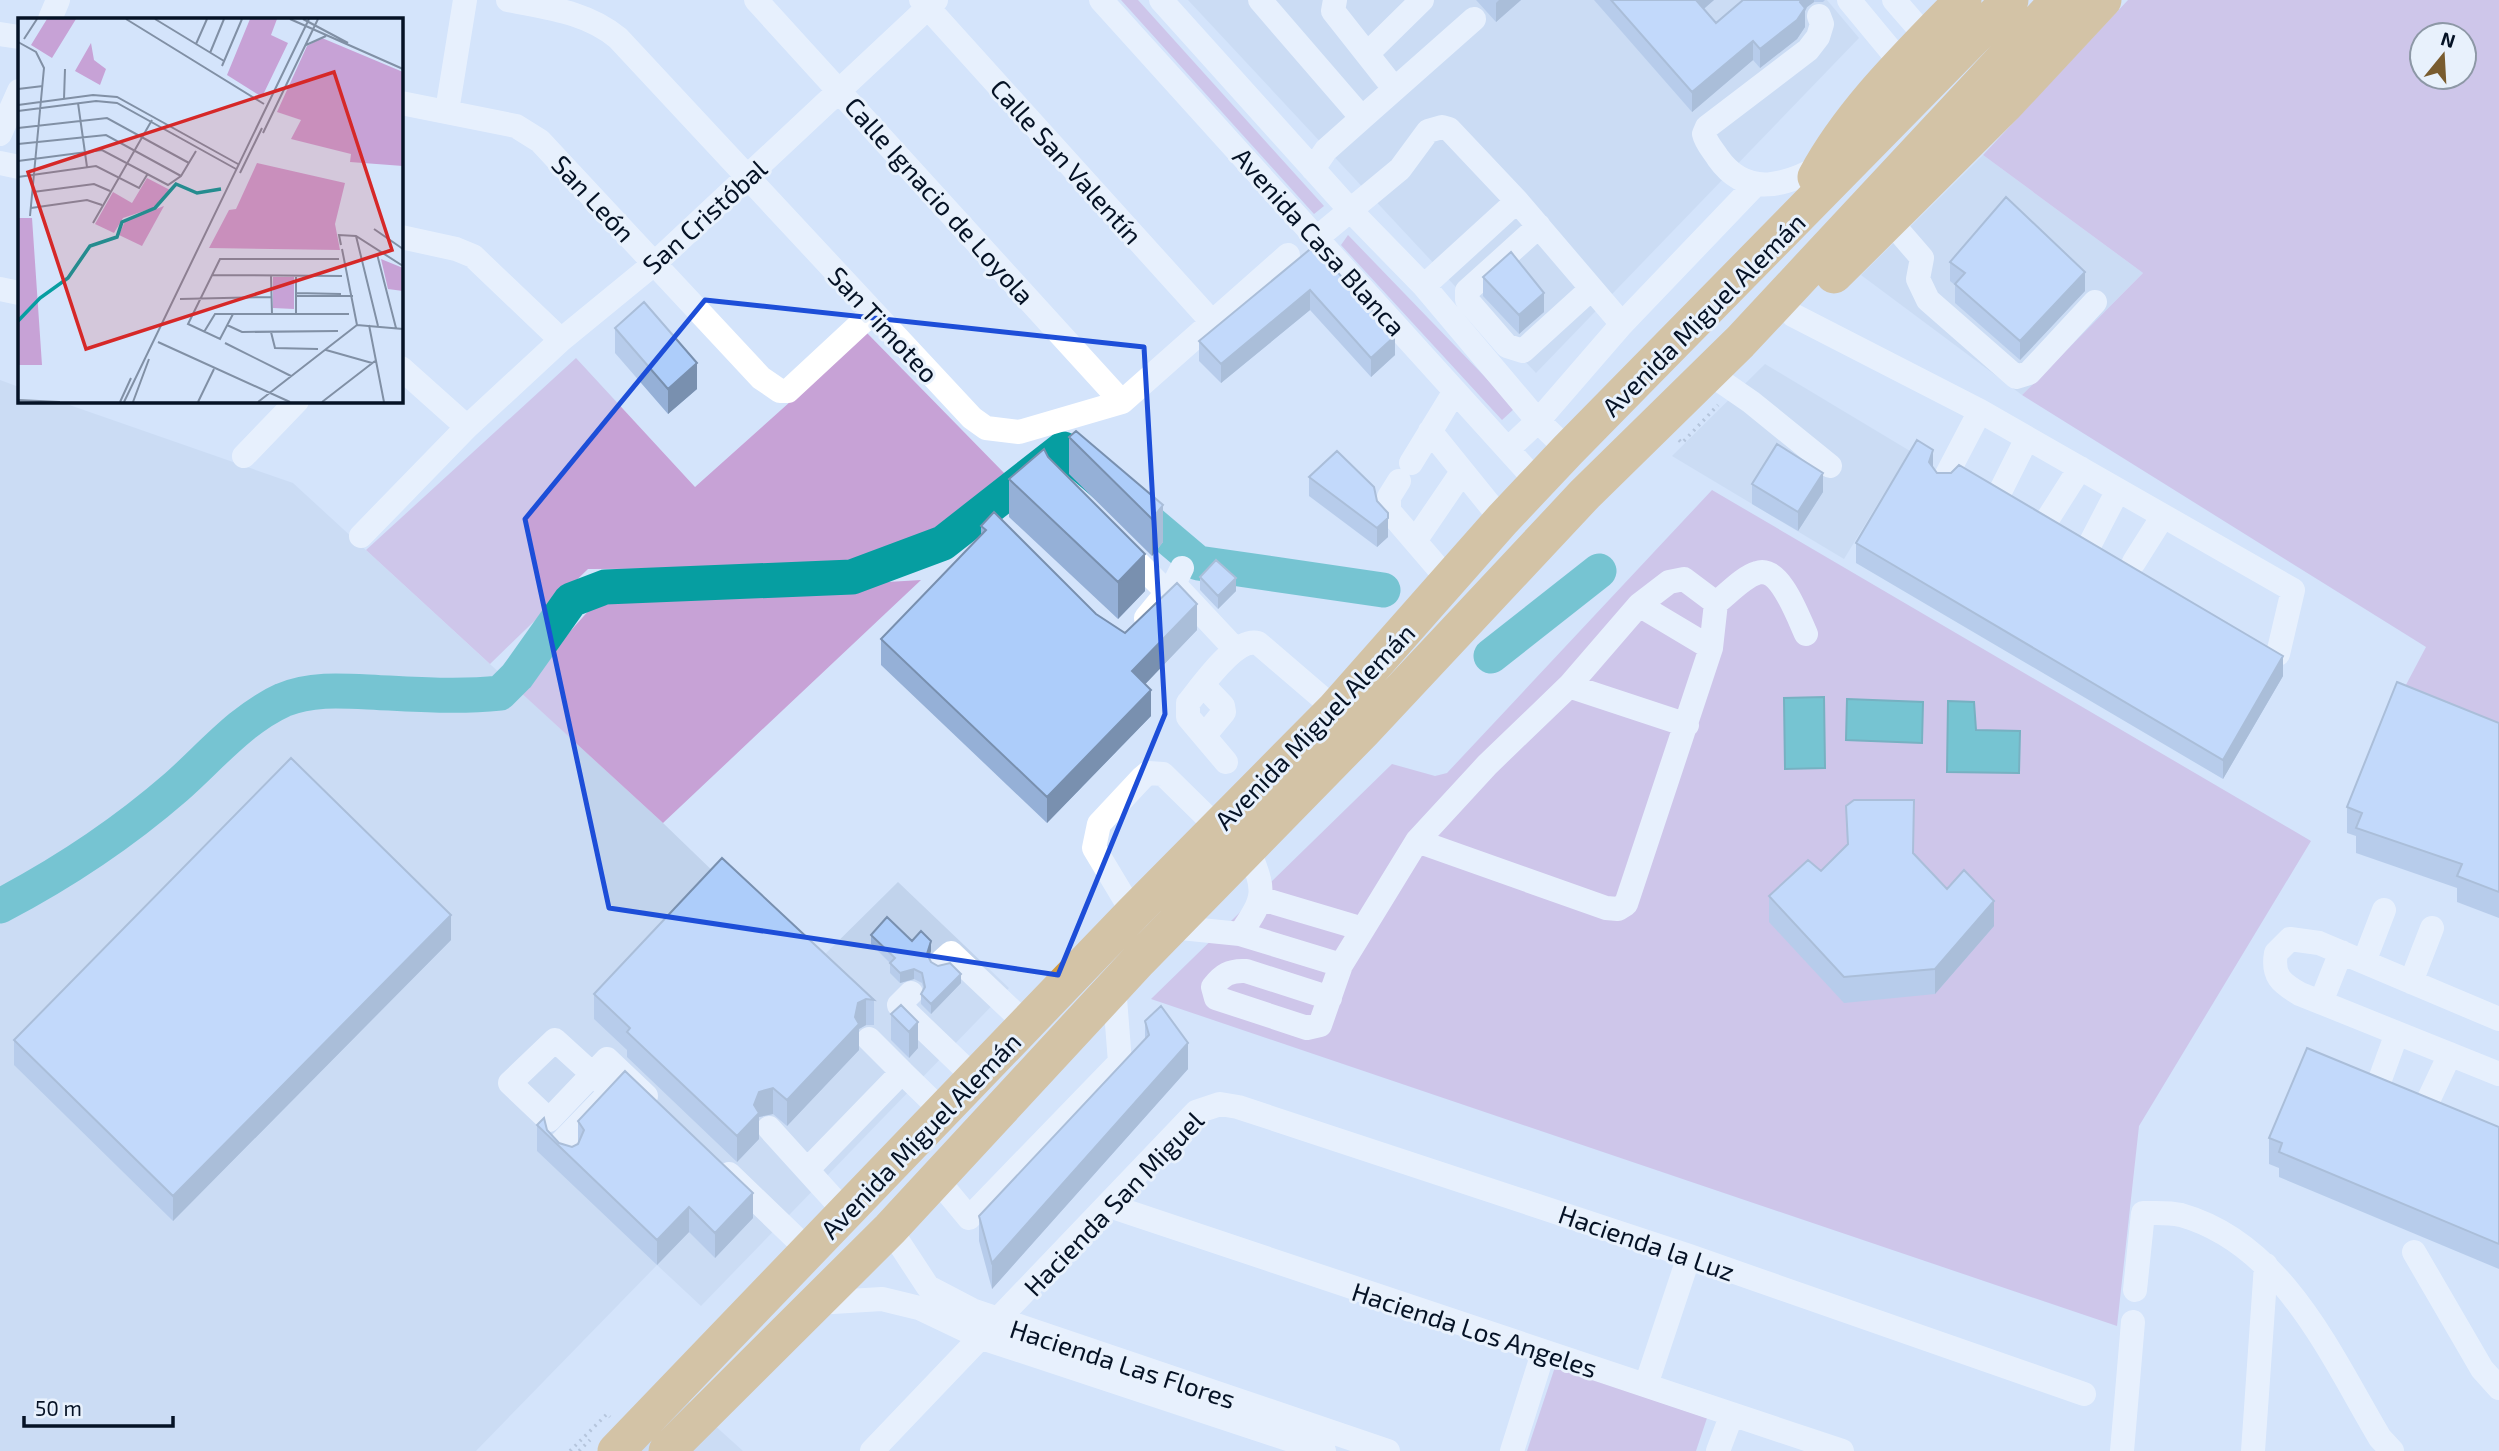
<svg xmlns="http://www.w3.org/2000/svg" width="2499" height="1451" font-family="'Exo 2',sans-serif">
<rect width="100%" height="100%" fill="#d4e4fb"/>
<path fill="#c1d3ec" d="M 1188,0 L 1827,0 L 1859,38 L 1536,373 Z
M 1983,155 L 2143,273 L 2022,395 L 1861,275 Z
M 1765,364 L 1910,451 L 1844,559 L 1672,456 Z
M 0,380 L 19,387 L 19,401 L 58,401 L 293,483 L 663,823 L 812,967 L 898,882 L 1009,988 L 701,1306 L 657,1265 L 476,1451 L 0,1451 Z
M 682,1396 L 743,1451 L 630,1451 Z"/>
<path fill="#c7a2d6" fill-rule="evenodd" d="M 1121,0 L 1138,0 L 1324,206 L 1314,214 Z
M 2128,0 L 2499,0 L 2499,741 L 2399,698 L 2426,647 L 2022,395 L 2143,273 L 1983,155 ZM 2422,35 L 2464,35 L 2464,77 L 2422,77 Z
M 1348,235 L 1515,408 L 1502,420 L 1341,245 Z
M 867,333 L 1007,476 L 946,527 L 878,555 L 835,568 L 588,569 L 490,664 L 366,550 L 576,358 L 695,487 Z
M 1712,490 L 2311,841 L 2139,1126 L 2117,1326 L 1151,999 L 1392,764 L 1435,776 L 1447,773 Z
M 921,580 L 663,823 L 518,690 L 599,599 Z
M 1555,1367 L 1707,1418 L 1696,1451 L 1527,1451 Z"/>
<path fill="#069ea1" stroke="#06747c" stroke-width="2" d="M 1824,697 L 1825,768 L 1785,769 L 1784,698 Z
M 1847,699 L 1923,702 L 1922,743 L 1846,740 Z
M 1948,701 L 1974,702 L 1976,730 L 2020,731 L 2019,773 L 1947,772 Z"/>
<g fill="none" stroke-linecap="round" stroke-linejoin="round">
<path stroke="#069ea1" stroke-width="35" d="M 1491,656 L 1599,571
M 0,906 C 63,873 123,833 176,787 C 210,757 241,719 283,700 C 316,686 354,692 389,693 C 426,695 463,697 500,693 L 517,676 L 571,600 L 605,587 L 852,577 L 943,543 L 1063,449 L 1198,563 L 1383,590"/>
<path stroke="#91a0b5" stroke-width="3.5" stroke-dasharray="2 5" stroke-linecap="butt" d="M 1679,440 L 1682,443 L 1718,405
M 570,1451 L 607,1414 L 610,1417
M 579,1451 L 590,1440"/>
<path stroke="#fff" stroke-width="24" d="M 508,0 C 548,8 587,12 618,38 L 972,418 L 986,428 L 1019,432 L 1122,402 L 1288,255
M 756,0 L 1122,402
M 921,0 L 1213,323
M 1101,0 L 1538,483
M 1161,0 L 1351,211 L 1424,286 L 1538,421 L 1568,450
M 1260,0 L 1362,118 L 1326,150 L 1313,169
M 1335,0 L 1333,11 L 1393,87
M 1849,0 L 1902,64
M 1894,0 L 1927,38
M 1819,16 L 1822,24 L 1818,37 L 1808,50 L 1707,127 L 1704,134 C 1706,143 1713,150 1718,158 C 1747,199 1787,185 1823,165
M 50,19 L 58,0
M 0,34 L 19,37
M 1367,54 L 1422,0
M 401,103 L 516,126 L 540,141 L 761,378 L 780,391 L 788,391 L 872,313
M 447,111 L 465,0
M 1362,118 L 1474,19
M 0,134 L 19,91
M 0,163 L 19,167
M 1890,221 L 1922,258 L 1918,279 L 1928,300 L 2016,377 L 2029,373 L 2095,302
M 1539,226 L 1467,291 L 1467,300 L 1507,346 L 1523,351 L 1591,289
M 401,237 L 456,249 L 473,256 L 561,340
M 1318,237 L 1400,169 L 1428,131 L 1442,127 L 1449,129 L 1517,201
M 1424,286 L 1517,201 L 1622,324
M 0,289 L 19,293
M 1793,315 L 1980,411 L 2293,590 L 2278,654
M 401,368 L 467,427
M 1709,373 L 1751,402 L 1830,466
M 1430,431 L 1502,520
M 1508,449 L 1538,421 L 1622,324 L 1755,185
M 244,456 L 297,401
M 1411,463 L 1455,391
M 1944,480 L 1980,411
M 1399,481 L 1389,497 L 1389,511 L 1450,582
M 2000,492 L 2027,438
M 2047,520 L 2080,468
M 361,536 L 467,427 L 561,340 L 655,263 L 936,0
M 1415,541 L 1462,472
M 2090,544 L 2118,490
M 1121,546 L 1167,592
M 2134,562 L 2163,516
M 1175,585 L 1235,649
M 1639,605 L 1669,582 L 1684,579 L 1716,603
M 1146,618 L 1174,584 L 1182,568
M 1711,648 L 1716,603 C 1727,595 1743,577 1757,573 C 1780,565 1798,617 1806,634
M 1203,685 L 1223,706 L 1224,712 L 1204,736
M 1226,762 L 1188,717 L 1188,703 C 1202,686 1235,637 1258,643 L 1335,709
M 1417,841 L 1606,908 L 1618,909 L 1626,904 L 1711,648 L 1639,605 L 1569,686
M 1262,899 L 1363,929
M 1133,913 L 1094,848 L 1099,824 L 1142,778 L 1148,773 L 1163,774 L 1218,828
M 1171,927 L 1240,934 L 1341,965
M 1240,934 C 1267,895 1265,892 1248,848
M 942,961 L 951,953 L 1026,1024
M 2364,962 L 2384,910
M 2411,982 L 2432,928
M 911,993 L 899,1005 L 974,1077
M 1330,998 L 1246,971 C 1230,970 1222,975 1213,987 L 1216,998 L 1307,1028 L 1320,1025 L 1341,965 L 1417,841 L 1487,765 L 1569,686 L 1687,725
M 2321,1002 L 2341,952
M 2499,1019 L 2319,943 L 2290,939 L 2276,953 C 2272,976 2281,983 2300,994 L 2499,1074
M 869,1039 L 902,1072
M 2378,1085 L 2397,1033
M 2427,1103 L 2450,1054
M 769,1128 L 846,1213
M 569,1158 L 558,1146 L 611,1091 L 555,1040 L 510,1083 L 549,1120 L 607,1059 L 646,1096
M 807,1170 L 902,1072 L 942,1111
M 729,1174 L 809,1251
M 935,1177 L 969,1218 L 1120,1062 L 1114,986
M 1110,1206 L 1842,1451
M 890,1229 L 928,1287 L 972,1310 L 1388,1451
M 2414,1252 L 2482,1369 L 2499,1388
M 2135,1290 L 2143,1213 C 2155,1213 2169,1212 2181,1215 C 2283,1244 2330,1354 2380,1438 L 2392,1451
M 816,1303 L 882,1299 L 919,1308 L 982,1338 L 1324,1451
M 1646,1385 L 1689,1256
M 872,1451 L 1196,1112 L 1220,1104 L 1238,1107 L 1689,1256 L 2084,1394
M 1512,1451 L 1543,1353
M 1718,1451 L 1732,1414
M 2122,1451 L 2133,1322
M 2253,1451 L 2266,1265"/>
<path stroke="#d39b3f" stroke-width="37" d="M 1816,177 C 1852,110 1911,54 1963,0
M 1834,275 L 2006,104 L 2103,0
M 616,1451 L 1133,913 L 1335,709 L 1502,520 L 1568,450 L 2010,0
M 667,1451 L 890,1229 L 1139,960 L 1363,731 L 1585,494 L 1740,342 L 2059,0"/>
</g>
<path fill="#95b0d7" d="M 1476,0 L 1521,0 L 1496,22 Z
M 1594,0 L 1714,0 L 1704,9 L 1716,23 L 1743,0 L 1825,0 L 1823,2 L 1814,2 L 1807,7 L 1805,11 L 1805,27 L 1797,39 L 1760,68 L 1753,60 L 1692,112 Z
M 1314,246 L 1395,355 L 1371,377 L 1310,310 L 1221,383 L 1199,361 L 1199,341 Z
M 1950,262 L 2085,291 L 2020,360 L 1955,303 L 1955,285 L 1950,281 Z
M 1483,277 L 1544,312 L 1519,334 L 1483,296 Z
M 615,328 L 697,389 L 668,414 L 615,353 Z
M 1069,437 L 1163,505 L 1163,542 L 1152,556 L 1069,474 Z
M 1048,457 L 1145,591 L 1118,619 L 1009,517 L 1009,479 Z
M 1933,468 L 1937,473 L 2283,676 L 2223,779 L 1856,563 L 1856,543 Z
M 1309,477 L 1377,501 L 1388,513 L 1388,537 L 1377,547 L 1309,496 Z
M 1752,484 L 1823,492 L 1798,531 L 1752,504 Z
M 981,526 L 1096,614 L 1125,633 L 1197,630 L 1145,684 L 1151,716 L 1047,823 L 881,665 L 881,639 L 981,535 Z
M 1200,577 L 1236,591 L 1218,609 L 1200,590 Z
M 2499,723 L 2499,918 L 2457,902 L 2457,888 L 2356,853 L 2356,836 L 2347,833 L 2347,807 Z
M 1846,806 L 1913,854 L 1947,889 L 1994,926 L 1935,994 L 1844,1003 L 1769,922 L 1769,896 L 1821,871 L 1847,844 Z
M 722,858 L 874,1000 L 874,1025 L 866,1025 L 859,1029 L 859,1050 L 787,1126 L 773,1114 L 759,1117 L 759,1139 L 737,1162 L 627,1057 L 627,1050 L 594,1019 L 594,994 Z
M 871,935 L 912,941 L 931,951 L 929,957 L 931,962 L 961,983 L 931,1014 L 921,1004 L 921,994 L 924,990 L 922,983 L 914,979 L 900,983 L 890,973 L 890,963 L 871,944 Z
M 451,940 L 173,1221 L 14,1065 L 14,1040 Z
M 901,1005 L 918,1048 L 909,1058 L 891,1040 L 891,1014 Z
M 1145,1021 L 1188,1069 L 992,1289 L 979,1241 L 979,1216 L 1145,1039 Z
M 578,1121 L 753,1218 L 715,1258 L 689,1232 L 657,1265 L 537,1151 L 537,1125 L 547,1130 L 559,1143 L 572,1147 L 578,1144 Z
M 2499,1127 L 2499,1269 L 2279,1177 L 2279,1168 L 2269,1164 L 2269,1138 Z"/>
<path fill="#7990af" d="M 1499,0 L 1521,0 L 1496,22 L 1496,3 Z
M 1694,0 L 1714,0 L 1694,17 Z
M 1801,0 L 1814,0 L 1814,2 L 1807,7 L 1805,11 L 1805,27 L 1797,39 L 1760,68 L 1760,49 Z
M 1753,41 L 1753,60 L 1692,112 L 1692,92 Z
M 2085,272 L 2085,291 L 2020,360 L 2020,341 Z
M 1310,290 L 1310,310 L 1221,383 L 1221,364 Z
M 1544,293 L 1544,312 L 1519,334 L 1519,315 Z
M 1395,336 L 1395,355 L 1371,377 L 1371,358 Z
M 697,363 L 697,389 L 668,414 L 668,389 Z
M 1933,450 L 1933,469 L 1929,462 Z
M 1823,473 L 1823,492 L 1798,531 L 1798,512 Z
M 1163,505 L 1163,542 L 1152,556 L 1152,519 Z
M 1388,518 L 1388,537 L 1377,547 L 1377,528 Z
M 1145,554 L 1145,591 L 1118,619 L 1118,582 Z
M 1236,578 L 1236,591 L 1218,609 L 1218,596 Z
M 1197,604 L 1197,630 L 1132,698 L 1132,671 Z
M 2283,656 L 2283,676 L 2223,779 L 2223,760 Z
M 1151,690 L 1151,716 L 1047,823 L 1047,797 Z
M 1994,901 L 1994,926 L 1935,994 L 1935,969 Z
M 451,915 L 451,940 L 173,1221 L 173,1196 Z
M 931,941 L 931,951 L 927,963 L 927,954 Z
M 914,969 L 914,979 L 900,983 L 900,973 Z
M 961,974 L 961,983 L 931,1014 L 931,1004 Z
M 866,999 L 866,1025 L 859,1029 L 859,1050 L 787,1126 L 787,1100 L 855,1017 L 858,1003 Z
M 918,1022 L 918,1048 L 909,1058 L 909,1032 Z
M 1188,1043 L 1188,1069 L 992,1289 L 992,1263 Z
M 773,1088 L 773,1114 L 759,1117 L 759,1139 L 737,1162 L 737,1136 L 754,1105 L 759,1092 Z
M 753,1193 L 753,1218 L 715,1258 L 715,1233 Z
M 689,1207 L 689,1232 L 657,1265 L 657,1240 Z"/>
<path fill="#adcdfa" stroke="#7990af" stroke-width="2" d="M 1611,0 L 1696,0 L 1716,23 L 1743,0 L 1801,0 L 1800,2 L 1805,8 L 1797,20 L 1760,49 L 1753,41 L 1692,92 Z
M 2006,197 L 2085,272 L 2020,341 L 1955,284 L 1965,273 L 1950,262 Z
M 1314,246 L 1395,336 L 1371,358 L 1310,290 L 1221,364 L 1199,341 Z
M 1511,252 L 1544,293 L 1519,315 L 1483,277 Z
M 644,302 L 697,363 L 668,389 L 615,328 Z
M 1076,431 L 1163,505 L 1152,519 L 1069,437 Z
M 1917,440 L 1933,450 L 1929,462 L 1937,473 L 1951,473 L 1959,465 L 2283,656 L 2223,760 L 1856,543 Z
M 1777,444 L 1823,473 L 1798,512 L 1752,484 Z
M 1044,449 L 1048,457 L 1145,554 L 1118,582 L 1009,479 Z
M 1337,451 L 1374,487 L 1377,501 L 1388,513 L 1388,518 L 1377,528 L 1309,477 Z
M 994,512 L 1096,614 L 1125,633 L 1177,583 L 1197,604 L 1132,671 L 1151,690 L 1047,797 L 881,639 L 986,530 L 981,526 Z
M 1216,560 L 1236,578 L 1218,596 L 1200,577 Z
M 2397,682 L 2499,723 L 2499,892 L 2457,876 L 2462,864 L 2356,828 L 2362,813 L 2347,807 Z
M 291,758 L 451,915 L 173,1196 L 14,1040 Z
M 1854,800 L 1914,800 L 1913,853 L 1947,889 L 1964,870 L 1994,901 L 1935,969 L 1844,977 L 1769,896 L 1808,860 L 1821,871 L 1848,844 L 1846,806 Z
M 722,858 L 874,1000 L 866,999 L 858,1003 L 855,1017 L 859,1024 L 787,1100 L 773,1088 L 759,1092 L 754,1105 L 759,1113 L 737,1136 L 627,1032 L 630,1028 L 594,994 Z
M 887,917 L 912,941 L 921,931 L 931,941 L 927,954 L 931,962 L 938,966 L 950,963 L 961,974 L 931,1004 L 921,994 L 925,987 L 922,973 L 914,969 L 900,973 L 890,963 L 895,958 L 871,935 Z
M 901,1005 L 918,1022 L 909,1032 L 891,1014 Z
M 1161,1006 L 1188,1043 L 992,1263 L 979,1216 L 1149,1035 L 1145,1021 Z
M 2307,1048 L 2499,1127 L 2499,1244 L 2279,1152 L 2282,1143 L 2269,1138 Z
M 625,1071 L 753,1193 L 715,1233 L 689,1207 L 657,1240 L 537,1125 L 544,1118 L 547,1130 L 559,1143 L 572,1147 L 578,1144 L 584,1130 L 578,1121 Z"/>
<path d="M0 0H2499V1451H0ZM 705,300 L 1144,347 L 1165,714 L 1058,975 L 609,908 L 525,519 Z" fill="#d4e4fb" fill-opacity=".55" fill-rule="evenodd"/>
<path fill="none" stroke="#1d4ed8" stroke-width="5" stroke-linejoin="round" d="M 705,300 L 1144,347 L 1165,714 L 1058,975 L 609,908 L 525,519 Z"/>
<g text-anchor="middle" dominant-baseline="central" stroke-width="6" stroke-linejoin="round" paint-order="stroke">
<g font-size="26" fill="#051225" stroke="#e8f1fc">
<text transform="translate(1067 161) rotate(48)">Calle San Valentín</text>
<text transform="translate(594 198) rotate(47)">San León</text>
<text transform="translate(940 200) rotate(48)">Calle Ignacio de Loyola</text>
<text transform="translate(704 216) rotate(-42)">San Cristóbal</text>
<text transform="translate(1320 241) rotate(48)">Avenida Casa Blanca</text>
<text transform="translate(1703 314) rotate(-45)">Avenida Miguel Alemán</text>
<text transform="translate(884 324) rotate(47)">San Timoteo</text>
<text transform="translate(1314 726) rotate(-46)">Avenida Miguel Alemán</text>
<text transform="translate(920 1135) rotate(-46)">Avenida Miguel Alemán</text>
<text transform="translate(1113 1203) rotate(-46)">Hacienda San Miguel</text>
<text transform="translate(1647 1242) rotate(19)">Hacienda la Luz</text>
<text transform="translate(1475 1329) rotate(18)">Hacienda Los Angeles</text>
<text transform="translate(1123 1363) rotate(18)">Hacienda Las Flores</text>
</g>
</g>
<g transform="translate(18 18)">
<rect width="385" height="385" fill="#d4e4fb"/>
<path d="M 29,1 L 58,1 L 34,40 L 13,27 ZM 232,1 L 259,1 L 253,17 L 270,25 L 244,79 L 209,57 ZM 304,20 L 385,54 L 385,148 L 332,144 L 333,136 L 273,121 L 283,102 L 259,94 L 289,28 ZM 73,25 L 76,42 L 88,51 L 82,67 L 57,53 ZM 239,145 L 327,165 L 317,206 L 322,232 L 191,230 L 211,192 L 218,191 ZM 129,160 L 152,172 L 147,180 L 135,190 L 105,200 L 96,215 L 77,206 L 95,174 L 114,185 ZM 146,188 L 124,228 L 101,217 L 107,203 ZM 0,200 L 14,200 L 24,347 L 0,347 ZM 363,241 L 385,250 L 385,273 L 370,271 ZM 255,259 L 276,259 L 276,291 L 255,290 Z" fill="#c7a2d6"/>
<path fill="none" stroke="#069ea1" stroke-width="3.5" d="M 0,303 L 22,280 L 50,260 L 72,228 L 99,219 L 104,204 L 137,190 L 158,166 L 179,175 L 203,171"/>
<path fill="none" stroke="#8190a5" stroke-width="2" d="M 108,1 L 246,86M 137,1 L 206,43M 272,1 L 385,51M 285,1 L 330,25M 6,21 L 19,1M 0,24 L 18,34 L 26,50 L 12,198M 178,26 L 189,1M 288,27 L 308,18M 192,35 L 206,1M 204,48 L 224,1M 0,71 L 25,68M 46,81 L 47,51M 60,85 L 69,149M 0,87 L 75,77 L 99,79 L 220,146M 0,93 L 78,83 L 99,85 L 218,151M 0,110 L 89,100 L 171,145M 245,115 L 300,1M 0,126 L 88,117 L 163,158M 0,143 L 84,132 L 150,167 L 163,158 L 178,133M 222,155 L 244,110M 0,159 L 78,148 L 121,170 L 129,157M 15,174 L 76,166 L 92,173M 13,190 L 69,182 L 84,187M 75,205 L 134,102M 356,211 L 385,231M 338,218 L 360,308M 323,227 L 321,217 L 338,218 L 385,248M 324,231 L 339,307M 359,236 L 378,310M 194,257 L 324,258M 253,258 L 254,296M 278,275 L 323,276M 278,278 L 335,278M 162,281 L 253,279M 215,296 L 202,321 L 170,306 L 202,241 L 321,241M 278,296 L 278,258M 209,307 L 224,314 L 320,313M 351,307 L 366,384M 186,314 L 197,296 L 331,296M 253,314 L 257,330 L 300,331M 140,324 L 272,384M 207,325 L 273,358M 308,332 L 354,345M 0,382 L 42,384M 102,384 L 113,360M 106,384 L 291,1M 115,384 L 131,341M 180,384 L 196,351M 240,384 L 339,307 L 385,311M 304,384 L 357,343"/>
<path fill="#d62828" fill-opacity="0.15" stroke="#d62828" stroke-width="3.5" d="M 316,54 L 374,232 L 68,331 L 10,154 Z"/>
<rect width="385" height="385" fill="none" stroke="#051225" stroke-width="3.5"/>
</g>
<g transform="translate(2443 56) rotate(18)"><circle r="33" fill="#e8f1fc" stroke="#8d98a6" stroke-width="2"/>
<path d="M0-5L12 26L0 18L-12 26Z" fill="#795c2f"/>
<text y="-10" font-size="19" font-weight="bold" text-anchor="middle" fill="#051225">N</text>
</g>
<path d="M24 1416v10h149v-10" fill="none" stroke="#051225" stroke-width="3.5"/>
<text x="35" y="1416" font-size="21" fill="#051225" stroke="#e8f1fc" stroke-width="5" paint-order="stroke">50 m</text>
</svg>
